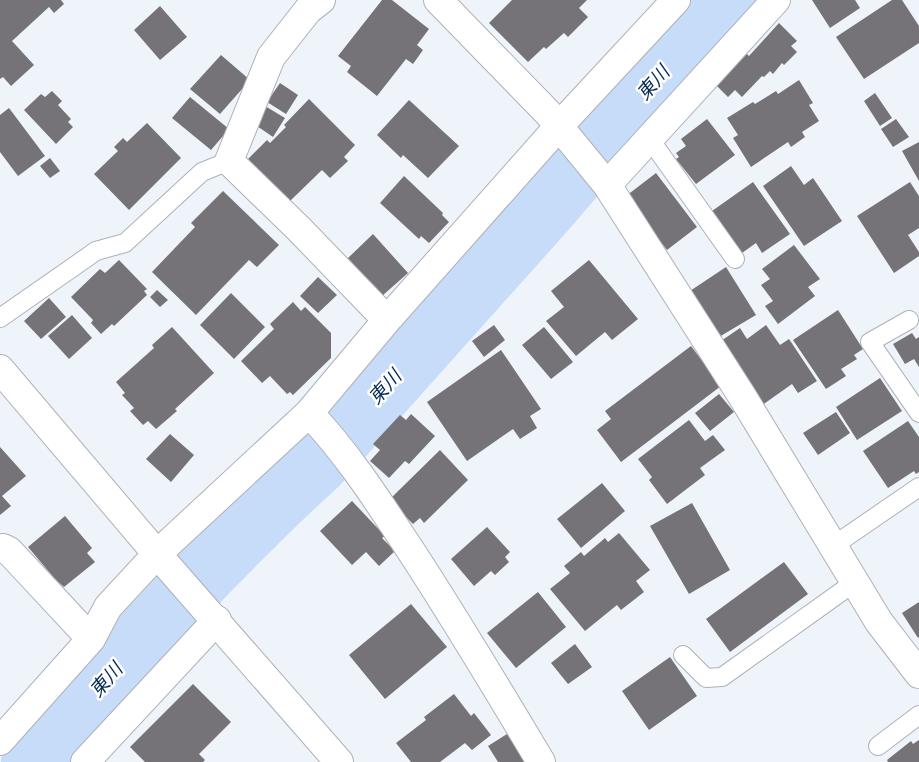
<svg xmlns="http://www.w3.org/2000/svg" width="919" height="762" font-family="Figtree,'Noto Sans JP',sans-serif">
<rect width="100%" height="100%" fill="#eff4fb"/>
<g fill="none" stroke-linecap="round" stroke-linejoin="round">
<path stroke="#c6dcf8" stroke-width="64" d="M 33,762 C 124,658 216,555 318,462 L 547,206 L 724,0"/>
</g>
<path fill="#757278" d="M 0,0 L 61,0 L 64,4 L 54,13 L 49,7 L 12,41 L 34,65 L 11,86 L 3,77 L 0,79 Z
M 382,0 L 392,0 L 429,29 L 417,45 L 423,50 L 413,64 L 406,59 L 377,96 L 347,72 L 351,66 L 338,56 Z
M 512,0 L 587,0 L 579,8 L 588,17 L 568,37 L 564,33 L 546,49 L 544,47 L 528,62 L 489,23 Z
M 812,0 L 855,0 L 860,8 L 830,28 Z
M 892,0 L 902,0 L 919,26 L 919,43 L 864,79 L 836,37 Z
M 160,6 L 187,37 L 160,60 L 134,30 Z
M 779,23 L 797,41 L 791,46 L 797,52 L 784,65 L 782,63 L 773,74 L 770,71 L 764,77 L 762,76 L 742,97 L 735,90 L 728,97 L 716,85 L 746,53 L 749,56 Z
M 221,55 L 250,80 L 220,114 L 190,89 Z
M 799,80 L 813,103 L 809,105 L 819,121 L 802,132 L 805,137 L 791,147 L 788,142 L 751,167 L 733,138 L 738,135 L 727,118 L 753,102 L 755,104 L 776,91 L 778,94 Z
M 280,83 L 298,95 L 286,114 L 267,102 Z
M 52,91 L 62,101 L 58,105 L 71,119 L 68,122 L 73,127 L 56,144 L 24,110 L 41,94 L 45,97 Z
M 875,93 L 892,118 L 880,126 L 864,101 Z
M 190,97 L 229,129 L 211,150 L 172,118 Z
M 309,99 L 355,145 L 344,157 L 348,161 L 330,178 L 322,170 L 290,201 L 248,159 L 267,140 L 270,143 L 286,127 L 284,125 Z
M 409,100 L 459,146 L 428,178 L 403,155 L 401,158 L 377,135 Z
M 265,106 L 285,118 L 273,137 L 254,124 Z
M 9,108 L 45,156 L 18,176 L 0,152 L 0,115 Z
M 707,119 L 735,155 L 696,184 L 676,159 L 679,157 L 676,153 L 686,146 L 681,139 Z
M 896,119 L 909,137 L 893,147 L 881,129 Z
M 147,123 L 181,158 L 129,210 L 94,174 L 118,151 L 114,147 L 123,138 L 127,142 Z
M 919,142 L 919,181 L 902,151 Z
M 50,158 L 60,171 L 50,178 L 40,166 Z
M 791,166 L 804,185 L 813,178 L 842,221 L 804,246 L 763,186 Z
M 656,173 L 697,227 L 667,250 L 626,196 Z
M 404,176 L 443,213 L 442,215 L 449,222 L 429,243 L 421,236 L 419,239 L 380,203 Z
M 753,182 L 790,234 L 762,253 L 756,243 L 742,253 L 712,211 Z
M 910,182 L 919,196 L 919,228 L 908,235 L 919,252 L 919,256 L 894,273 L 857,216 Z
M 223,191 L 279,245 L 257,267 L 249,260 L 196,315 L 152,272 L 195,227 L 191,223 Z
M 373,234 L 408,273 L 382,296 L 348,258 Z
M 794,245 L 820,279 L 808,287 L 815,296 L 778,324 L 765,306 L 773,301 L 761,285 L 770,279 L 762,269 Z
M 119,260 L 147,289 L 144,291 L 147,295 L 114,326 L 112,324 L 101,334 L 91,323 L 93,320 L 71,297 L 100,269 L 105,273 Z
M 589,260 L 638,319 L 612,340 L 605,332 L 576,356 L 546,321 L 564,307 L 551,291 Z
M 726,267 L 756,315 L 719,337 L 690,291 Z
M 318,277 L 337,295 L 318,313 L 300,296 Z
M 157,290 L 168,300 L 160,307 L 150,297 Z
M 231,293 L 265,327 L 234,359 L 200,325 Z
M 49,298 L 66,317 L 41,339 L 24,321 Z
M 293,302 L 301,311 L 305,307 L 331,333 L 331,358 L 293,395 L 290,392 L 287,394 L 270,376 L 262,383 L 241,361 L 274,329 L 270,324 Z
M 838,310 L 863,349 L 854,355 L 857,359 L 841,369 L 846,376 L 826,389 L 793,340 Z
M 72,315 L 92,338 L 69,359 L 48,336 Z
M 494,325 L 505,340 L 484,357 L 472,341 Z
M 766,325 L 780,345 L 789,339 L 817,381 L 798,393 L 792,384 L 761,406 L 718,343 L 740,328 L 747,339 Z
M 172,327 L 214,373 L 175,409 L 177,411 L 156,429 L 148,421 L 143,425 L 130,411 L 134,408 L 122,395 L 125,393 L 116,382 L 154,348 L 152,345 Z
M 544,327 L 573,362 L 551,379 L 522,345 Z
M 912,333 L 916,339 L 919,337 L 919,367 L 914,359 L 905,364 L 893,344 Z
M 691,346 L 721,386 L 621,462 L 597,430 L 611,419 L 605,411 Z
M 501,350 L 541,409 L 530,416 L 537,428 L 520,439 L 513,429 L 467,461 L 427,402 Z
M 880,378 L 902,411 L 857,440 L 836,407 Z
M 719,394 L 734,412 L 710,431 L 695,413 Z
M 836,412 L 850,433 L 818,455 L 803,433 Z
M 411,414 L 435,436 L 409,464 L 405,461 L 389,478 L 370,461 L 380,450 L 373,444 L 400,415 L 406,420 Z
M 689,420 L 705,441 L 713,435 L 725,450 L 700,468 L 705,475 L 667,504 L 649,480 L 652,477 L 638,459 Z
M 908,421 L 919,437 L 919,472 L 916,474 L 914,471 L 888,488 L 863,451 Z
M 170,434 L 194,455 L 171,482 L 146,459 Z
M 0,447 L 26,476 L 2,496 L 11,506 L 0,515 Z
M 440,450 L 468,480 L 424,523 L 420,518 L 413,524 L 389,500 Z
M 602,483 L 625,511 L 581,548 L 557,519 Z
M 352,501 L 385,536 L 382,538 L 395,551 L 379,566 L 366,552 L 352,565 L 320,531 Z
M 692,503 L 730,570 L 689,594 L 650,526 Z
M 65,516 L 92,548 L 87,553 L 95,562 L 64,587 L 55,579 L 28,547 Z
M 487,527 L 510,552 L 505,557 L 509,562 L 495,575 L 491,571 L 474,586 L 451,559 Z
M 619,533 L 650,570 L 636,581 L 644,592 L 621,610 L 617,605 L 585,631 L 550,589 L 570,573 L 564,566 L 581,552 L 584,556 L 605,538 L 608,542 Z
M 784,562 L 808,594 L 730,652 L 706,619 Z
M 538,592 L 566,627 L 516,668 L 487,633 Z
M 919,602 L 919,637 L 918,638 L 902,613 Z
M 411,604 L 447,647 L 385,699 L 349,655 Z
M 575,644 L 592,667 L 568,684 L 551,663 Z
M 670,657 L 697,696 L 649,730 L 622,691 Z
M 193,684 L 231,722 L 199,754 L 205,760 L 203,762 L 145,762 L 130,747 Z
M 454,694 L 471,716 L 474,713 L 491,735 L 472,750 L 465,743 L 440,762 L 411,762 L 396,743 L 426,720 L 424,717 Z
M 507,734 L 526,762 L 498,762 L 488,746 Z
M 919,740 L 919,762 L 888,762 L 887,760 L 911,741 L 913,744 Z"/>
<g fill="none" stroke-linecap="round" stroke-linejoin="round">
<defs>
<path id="service" d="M 649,138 L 735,259
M 0,318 L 96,251 L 125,243 L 202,172 L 229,161
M 909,320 L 870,342 L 919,413
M 833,546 L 919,487
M 683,655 L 706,678 L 722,677 L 855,582
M 878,746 L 919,715"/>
<path id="minor" d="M 321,0 L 308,10 L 271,57 L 229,161 L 299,229 L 387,320
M 438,0 L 548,113 L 607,185 L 742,396 L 879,622 L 919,674
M 607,185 L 776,0
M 309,413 C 348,454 378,501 409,548 C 455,618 498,690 541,762
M 0,549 L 3,548 L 9,551 L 91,639
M 0,741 L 91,639 L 108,607 L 157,554 L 309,413 L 387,320 L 559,126 L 676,0
M 85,762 L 217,620"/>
<path id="tertiary" d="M 0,369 L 157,554 L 339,762"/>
</defs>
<use href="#service" stroke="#adb1b8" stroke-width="20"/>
<use href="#minor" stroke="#adb1b8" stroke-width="30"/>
<use href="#tertiary" stroke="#adb1b8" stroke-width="30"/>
<use href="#service" stroke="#fff" stroke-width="18"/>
<use href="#minor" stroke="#fff" stroke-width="28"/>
<use href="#tertiary" stroke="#fff" stroke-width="28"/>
</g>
<g text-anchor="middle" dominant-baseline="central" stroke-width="5" stroke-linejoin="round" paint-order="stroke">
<g font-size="19" font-style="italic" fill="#062c55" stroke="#fff">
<text transform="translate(653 83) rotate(-49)">東川</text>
<text transform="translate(385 387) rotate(-48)">東川</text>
<text transform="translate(106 680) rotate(-49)">東川</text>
</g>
</g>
</svg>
